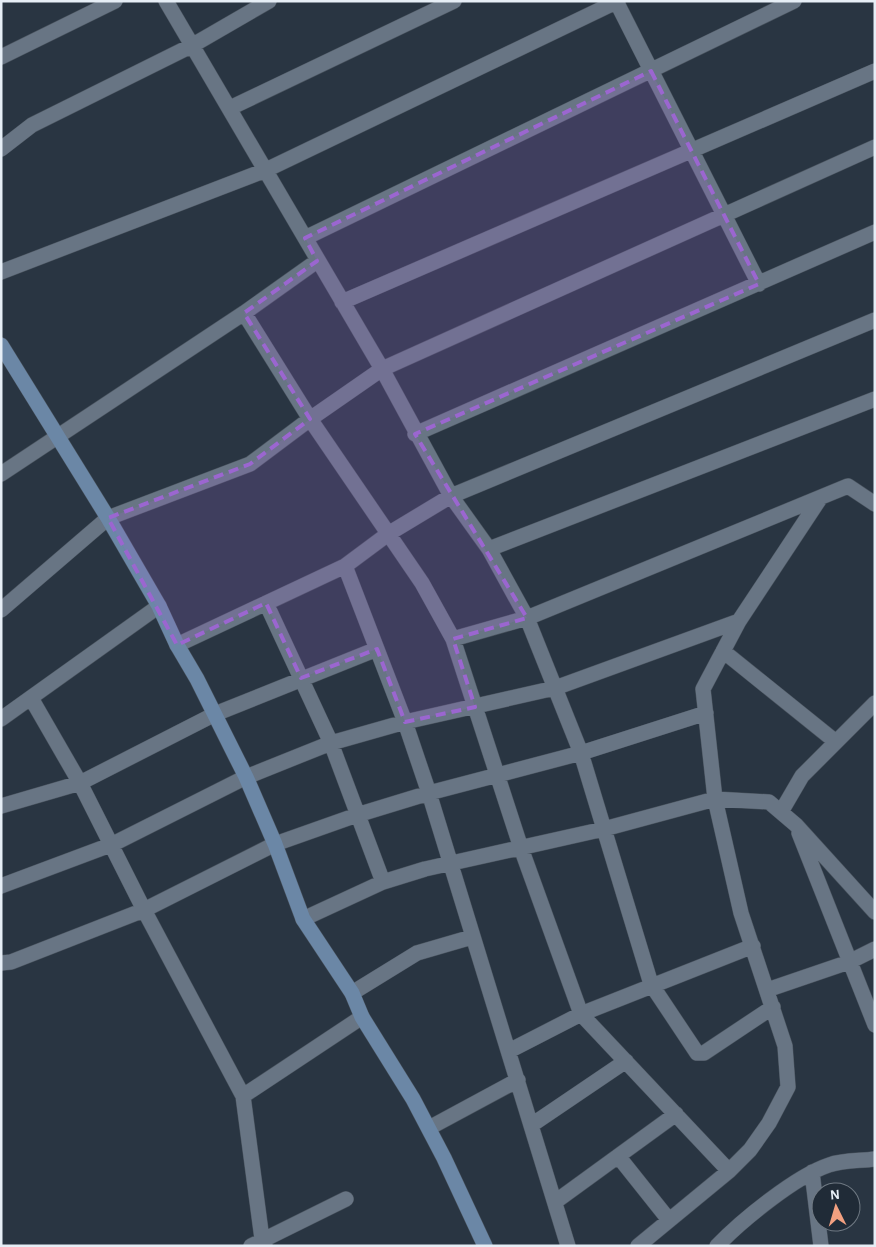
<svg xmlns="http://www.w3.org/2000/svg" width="876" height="1247" font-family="'Alegreya Sans',sans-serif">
<rect width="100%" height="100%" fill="#293542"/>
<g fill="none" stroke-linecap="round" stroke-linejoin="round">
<defs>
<path id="street" d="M 166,1 L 382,369 L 451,496 L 489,549 L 527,618 L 581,753 L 651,984 L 697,1053 L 704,1053 L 773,1007
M 616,1 L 759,284
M 1,57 L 115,1
M 230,108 L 454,1
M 1,149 L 32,125 L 193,45 L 269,1
M 305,238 L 794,1
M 1,272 L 266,170 L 618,1
M 342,302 L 875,71
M 244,313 L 310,419 L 422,583 L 453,639 L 521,848 L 581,1014 L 729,1171
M 415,434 L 875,232
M 1,474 L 244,313 L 317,261
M 489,549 L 875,399
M 345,566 L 405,722 L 429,793 L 568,1246
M 266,603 L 331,743 L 383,882
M 1,610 L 108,518 L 250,464 L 310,419 L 382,369 L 875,147
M 453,639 L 527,618 L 848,486 L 875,504
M 177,645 L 345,566 L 388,534 L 451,496 L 875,320
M 723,651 L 836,742
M 31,698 L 80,783 L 144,910 L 243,1096 L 262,1239 L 265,1246
M 1,719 L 159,606
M 1,806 L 80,783 L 215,714 L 377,649
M 781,812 L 802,776 L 875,703
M 799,833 L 875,1025
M 1,886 L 113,844 L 246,777 L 331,743 L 405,722 L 555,688 L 739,621
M 303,919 L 383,882 L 425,869 L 604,829 L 715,799 L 769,802 L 796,825 L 875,912
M 1,963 L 11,962 L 144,910 L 275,844 L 357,815 L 429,793 L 581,753 L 706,713
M 767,990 L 849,962 L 875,949
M 352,993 L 417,953 L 472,937
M 509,1051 L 581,1014 L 753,946
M 243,1096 L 362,1017
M 533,1124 L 626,1061
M 429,1128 L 518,1080
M 618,1156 L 669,1220
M 812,1172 L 821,1246
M 555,1202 L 676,1114
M 251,1246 L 346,1199
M 638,1246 L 729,1171 L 750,1150 L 769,1123 L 788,1087 L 785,1046 L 741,913 L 715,799 L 703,689 L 739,621 L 821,497
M 717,1246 C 742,1220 796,1176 829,1165 C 843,1160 860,1161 875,1159"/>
<path id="secondary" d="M 1,345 L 108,518 L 159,606 L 177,645 L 197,679 L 246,777 L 275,844 L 303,919 L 352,993 L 362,1017 L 413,1099 L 444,1158 L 485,1246"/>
</defs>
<use href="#street" stroke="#49535e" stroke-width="16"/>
<use href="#secondary" stroke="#49535e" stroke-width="16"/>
<use href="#street" stroke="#687584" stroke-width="15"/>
<use href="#secondary" stroke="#6b87a6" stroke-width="15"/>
</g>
<path fill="#9b66d0" fill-opacity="0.2" stroke="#9b66d0" stroke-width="4" stroke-dasharray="10 6" stroke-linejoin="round" d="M 651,71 L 759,284 L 415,434 L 527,618 L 453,639 L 475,707 L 405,722 L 377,649 L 301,678 L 266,603 L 177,645 L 108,518 L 250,464 L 310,419 L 244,313 L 317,261 L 305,238 Z"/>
<rect width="876" height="1247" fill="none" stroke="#e6eef6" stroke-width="5"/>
<g transform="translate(836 1207) rotate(355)"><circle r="24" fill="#202b37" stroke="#6f7983"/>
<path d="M0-4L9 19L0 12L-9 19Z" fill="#f2a080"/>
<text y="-8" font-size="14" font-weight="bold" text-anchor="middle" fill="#e6eef6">N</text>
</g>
</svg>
